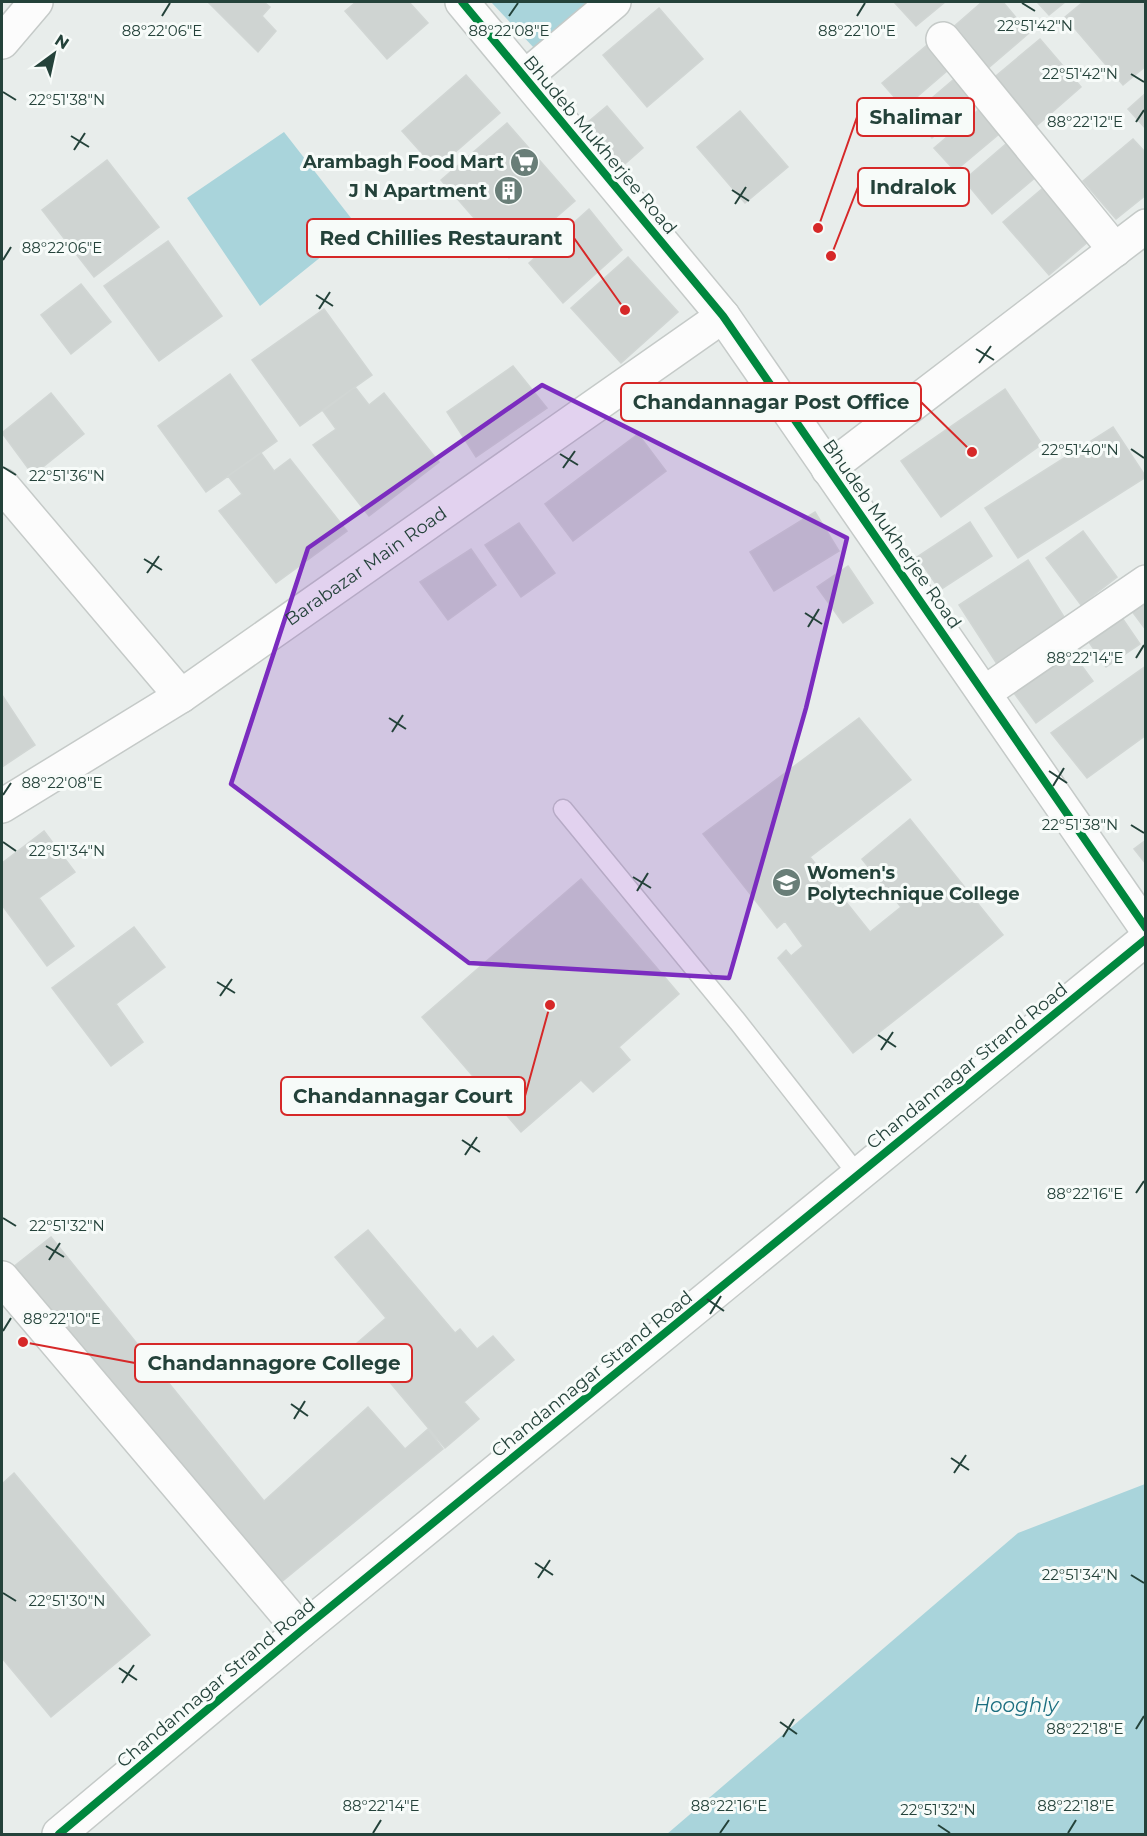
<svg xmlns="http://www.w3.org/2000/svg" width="1147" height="1836" font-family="Montserrat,sans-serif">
<rect width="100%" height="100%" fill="#e8edeb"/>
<path fill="#a9d4db" d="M 491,2 L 589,2 L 535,49 Z
M 284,132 L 358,227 L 260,306 L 187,198 Z
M 1145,1484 L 1145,1834 L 667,1834 L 1018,1533 Z"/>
<path fill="#cfd4d2" stroke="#d1d6d4" stroke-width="1.5" d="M 208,2 L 264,2 L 270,7 L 262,16 L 276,31 L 258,52 Z
M 356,2 L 409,2 L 428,23 L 387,59 L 345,11 Z
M 894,2 L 945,2 L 916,26 Z
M 982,2 L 1003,2 L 1029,33 L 986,70 L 951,29 Z
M 1037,2 L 1065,2 L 1049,15 Z
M 1083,2 L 1146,2 L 1146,66 L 1123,85 L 1065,17 Z
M 659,8 L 703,59 L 647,107 L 603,55 Z
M 1040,39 L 1081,87 L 1033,129 L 991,80 Z
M 933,40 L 954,65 L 904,108 L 882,83 Z
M 960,74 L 979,97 L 932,138 L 912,115 Z
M 466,75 L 500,113 L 436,169 L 402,131 Z
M 1146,93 L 1146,129 L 1128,109 Z
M 607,106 L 643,148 L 618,170 L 582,127 Z
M 983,106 L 1004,130 L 955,171 L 934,148 Z
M 740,111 L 788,167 L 745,203 L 697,147 Z
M 507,123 L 575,201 L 509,258 L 441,180 Z
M 1133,139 L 1146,153 L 1146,195 L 1116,219 L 1083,181 Z
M 1007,143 L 1036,177 L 992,214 L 964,180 Z
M 107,160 L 159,227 L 94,277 L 42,210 Z
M 1043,188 L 1089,241 L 1049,275 L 1003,222 Z
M 589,209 L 622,250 L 563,303 L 529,263 Z
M 168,241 L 222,316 L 159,361 L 104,286 Z
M 628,257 L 678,312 L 621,363 L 571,308 Z
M 81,284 L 111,322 L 71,354 L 41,315 Z
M 324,309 L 372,375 L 300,426 L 252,360 Z
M 513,366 L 547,408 L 476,457 L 447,412 Z
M 230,374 L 277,441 L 206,492 L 158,426 Z
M 355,387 L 369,405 L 384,393 L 439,462 L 369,516 L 313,445 L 336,429 L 323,411 Z
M 1005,389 L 1042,444 L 941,517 L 901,461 Z
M 51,393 L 84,434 L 33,475 L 2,433 Z
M 1113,427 L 1146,477 L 1018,558 L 985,508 Z
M 638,434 L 666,471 L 573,541 L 545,504 Z
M 261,453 L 274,471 L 290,459 L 347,531 L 276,583 L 219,511 L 242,494 L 228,476 Z
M 815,512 L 839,551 L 774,591 L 750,552 Z
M 970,522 L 992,556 L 940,590 L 917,557 Z
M 519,523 L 555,573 L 521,597 L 485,545 Z
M 1083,531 L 1117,577 L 1081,605 L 1046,558 Z
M 471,549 L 496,585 L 448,620 L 420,582 Z
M 1028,560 L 1066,620 L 997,664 L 959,605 Z
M 848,566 L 873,603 L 843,623 L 817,587 Z
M 1146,593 L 1146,630 L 1128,606 Z
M 1116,609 L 1140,644 L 1106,667 L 1082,632 Z
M 1065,643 L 1093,681 L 1036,723 L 1008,685 Z
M 1146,666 L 1146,735 L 1087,778 L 1051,733 Z
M 2,695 L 35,745 L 2,767 Z
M 859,718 L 911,780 L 810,857 L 870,932 L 901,907 L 862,859 L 910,819 L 1003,935 L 853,1053 L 778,958 L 786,950 L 791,956 L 803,946 L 785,921 L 777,928 L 703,834 Z
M 44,831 L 75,872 L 39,898 L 74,946 L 47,966 L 2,905 L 2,863 Z
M 1146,840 L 1146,864 L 1134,849 Z
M 581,879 L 679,994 L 619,1047 L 630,1060 L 593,1092 L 581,1080 L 521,1132 L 422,1017 Z
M 134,927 L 165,967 L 116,1004 L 143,1042 L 111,1066 L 52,988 Z
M 368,1230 L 455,1333 L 460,1329 L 477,1349 L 493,1336 L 514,1360 L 464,1402 L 479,1419 L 445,1448 L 357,1343 L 386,1318 L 335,1257 Z
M 51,1237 L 264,1501 L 368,1407 L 405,1449 L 428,1429 L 443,1449 L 279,1584 L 8,1271 Z
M 14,1473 L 150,1635 L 51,1717 L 2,1658 L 2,1484 Z"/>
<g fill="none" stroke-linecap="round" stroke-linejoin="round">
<defs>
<path id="service" d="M 563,809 L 738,1022 L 858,1175"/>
<g id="minor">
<path d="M 462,2 L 723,316 L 1146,928"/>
<path d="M 943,39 L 1115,250"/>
<path d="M 2,42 L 36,2"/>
<path d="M 525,77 L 614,2"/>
<path d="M 828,469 L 1146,226"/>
<path d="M 2,485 L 181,696"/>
<path d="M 984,693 L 1146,582"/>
<path id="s1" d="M 2,806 L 181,696 L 723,316"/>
<path d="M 2,1278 L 301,1631"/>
<path d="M 59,1834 L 301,1631 L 1146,939"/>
</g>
</defs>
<use href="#service" stroke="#c5cac8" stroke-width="21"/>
<use href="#minor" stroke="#c5cac8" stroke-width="36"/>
<use href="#service" stroke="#fcfcfc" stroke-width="18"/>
<use href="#minor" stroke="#fcfcfc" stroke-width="33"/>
<defs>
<path id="cycleway" d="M 462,2 L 723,316 L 1146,928
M 59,1834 L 301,1631 L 1146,939"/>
</defs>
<use href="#cycleway" stroke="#f7fbf9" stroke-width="11"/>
<use href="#cycleway" stroke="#00873e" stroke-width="8"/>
</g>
<path fill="#7b2cbf" fill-opacity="0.2" stroke="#7b2cbf" stroke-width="4.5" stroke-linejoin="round" d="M 542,385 L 847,538 L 806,708 L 729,978 L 469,963 L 231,784 L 308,548 Z"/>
<path fill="none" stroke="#24423a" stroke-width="2" d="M 1022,3 L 1035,11M 162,16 L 170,3M 509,16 L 518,3M 857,16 L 865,3M 1131,74 L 1144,82M 3,92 L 16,100M 1136,122 L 1144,110M 71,136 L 89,147M 74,150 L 85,133M 732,190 L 749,201M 735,204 L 746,187M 3,260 L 11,247M 316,295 L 333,306M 319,309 L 330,292M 976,349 L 994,360M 979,363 L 991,346M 1131,449 L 1144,458M 560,454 L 578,465M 3,467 L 16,475M 563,468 L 575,451M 144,559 L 162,570M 147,573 L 159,556M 805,613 L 822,624M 808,627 L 819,609M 1136,658 L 1144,645M 389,718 L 406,729M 392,732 L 403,715M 1049,771 L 1067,783M 1053,786 L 1064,768M 3,795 L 11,783M 1131,825 L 1144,833M 3,842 L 16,851M 633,877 L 651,888M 637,891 L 648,873M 217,982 L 235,993M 220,996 L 232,979M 878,1035 L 896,1047M 881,1050 L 893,1032M 462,1140 L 480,1152M 465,1155 L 477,1137M 1136,1193 L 1144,1181M 3,1218 L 16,1226M 46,1246 L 64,1257M 49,1260 L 60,1243M 707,1299 L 724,1311M 710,1314 L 721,1296M 3,1331 L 11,1318M 291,1404 L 308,1416M 294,1419 L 305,1401M 951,1458 L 969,1470M 954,1473 L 966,1455M 535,1563 L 553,1575M 1131,1575 L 1144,1583M 538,1578 L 550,1560M 3,1593 L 16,1601M 119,1668 L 137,1680M 122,1683 L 134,1665M 780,1722 L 797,1734M 1136,1729 L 1144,1716M 783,1737 L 794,1719M 938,1825 L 950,1833M 373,1833 L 381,1820M 720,1833 L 729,1820M 1068,1833 L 1076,1820"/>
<defs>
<symbol id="supermarket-disc" viewBox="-11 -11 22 22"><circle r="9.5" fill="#697e78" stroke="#f7fbf9"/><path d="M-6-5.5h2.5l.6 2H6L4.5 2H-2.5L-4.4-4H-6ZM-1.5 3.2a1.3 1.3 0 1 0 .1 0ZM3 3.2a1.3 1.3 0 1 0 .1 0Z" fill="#fff"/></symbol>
<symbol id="building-disc" viewBox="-11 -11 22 22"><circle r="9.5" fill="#697e78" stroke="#f7fbf9"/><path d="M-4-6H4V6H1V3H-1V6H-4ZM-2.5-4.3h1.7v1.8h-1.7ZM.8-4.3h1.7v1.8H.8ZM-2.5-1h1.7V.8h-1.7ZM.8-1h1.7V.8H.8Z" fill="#fff"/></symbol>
<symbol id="university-disc" viewBox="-11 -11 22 22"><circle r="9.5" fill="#697e78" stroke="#f7fbf9"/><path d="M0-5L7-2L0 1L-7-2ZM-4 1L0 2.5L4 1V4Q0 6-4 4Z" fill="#fff"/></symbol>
</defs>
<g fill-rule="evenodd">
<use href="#supermarket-disc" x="508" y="146" width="33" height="33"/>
<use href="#building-disc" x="492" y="174" width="33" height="33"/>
<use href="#university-disc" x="770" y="866" width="33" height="33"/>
</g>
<g text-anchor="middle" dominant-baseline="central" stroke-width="6" stroke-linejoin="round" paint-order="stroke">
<g font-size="18" fill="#24423a" stroke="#f7fbf9">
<text transform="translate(600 145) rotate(50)">Bhudeb Mukherjee Road</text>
<text transform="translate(892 534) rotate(55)">Bhudeb Mukherjee Road</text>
<text stroke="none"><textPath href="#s1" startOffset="436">Barabazar Main Road</textPath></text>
<text transform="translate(967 1066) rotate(-39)">Chandannagar Strand Road</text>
<text transform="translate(592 1374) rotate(-39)">Chandannagar Strand Road</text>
<text transform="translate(216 1683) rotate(-40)">Chandannagar Strand Road</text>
</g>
<g font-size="18" font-weight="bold" fill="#24423a" stroke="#f7fbf9" text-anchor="end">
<text x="504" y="162">Arambagh Food Mart</text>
<text x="487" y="191">J N Apartment</text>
<text x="807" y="873" text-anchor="start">Women's<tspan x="807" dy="21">Polytechnique College</tspan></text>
</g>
<g font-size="20" font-style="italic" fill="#1c6f80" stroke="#f7fbf9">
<text x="1016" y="1705">Hooghly</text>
</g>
</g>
<g font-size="15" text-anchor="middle" fill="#24423a" stroke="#f7fbf9" stroke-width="6" stroke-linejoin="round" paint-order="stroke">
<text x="1035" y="31">22°51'42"N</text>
<text x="162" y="36">88°22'06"E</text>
<text x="509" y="36">88°22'08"E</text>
<text x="857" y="36">88°22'10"E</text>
<text x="1080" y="79">22°51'42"N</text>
<text x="67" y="105">22°51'38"N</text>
<text x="1085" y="127">88°22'12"E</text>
<text x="62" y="253">88°22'06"E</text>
<text x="1080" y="455">22°51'40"N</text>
<text x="67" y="481">22°51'36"N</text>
<text x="1085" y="663">88°22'14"E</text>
<text x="62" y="788">88°22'08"E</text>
<text x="1080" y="830">22°51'38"N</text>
<text x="67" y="856">22°51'34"N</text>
<text x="1085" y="1199">88°22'16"E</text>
<text x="67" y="1231">22°51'32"N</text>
<text x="62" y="1324">88°22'10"E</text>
<text x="1080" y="1580">22°51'34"N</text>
<text x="67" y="1606">22°51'30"N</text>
<text x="1085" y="1734">88°22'18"E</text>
<text x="381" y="1811">88°22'14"E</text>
<text x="729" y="1811">88°22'16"E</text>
<text x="1076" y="1811">88°22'18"E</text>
<text x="938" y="1815">22°51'32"N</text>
</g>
<path fill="none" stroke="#d62828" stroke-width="2" d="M818 228L857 117M831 256L858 187M625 310L574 238M972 452L921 402M550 1005L525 1096M23 1342L135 1363"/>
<g fill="#d62828" stroke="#f7fbf9" stroke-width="2">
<circle cx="818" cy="228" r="6"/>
<circle cx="831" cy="256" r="6"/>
<circle cx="625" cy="310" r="6"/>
<circle cx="972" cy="452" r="6"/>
<circle cx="550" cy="1005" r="6"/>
<circle cx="23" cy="1342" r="6"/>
</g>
<g fill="#f7fbf9" stroke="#d62828" stroke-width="2">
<rect x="857" y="98" width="117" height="38" rx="6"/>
<rect x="858" y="168" width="111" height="38" rx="6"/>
<rect x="307" y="219" width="267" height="38" rx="6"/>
<rect x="621" y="383" width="300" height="38" rx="6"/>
<rect x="281" y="1077" width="244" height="38" rx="6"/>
<rect x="135" y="1344" width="277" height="38" rx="6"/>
</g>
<g font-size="20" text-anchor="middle" font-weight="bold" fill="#24423a">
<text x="916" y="124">Shalimar</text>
<text x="913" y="194">Indralok</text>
<text x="441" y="245">Red Chillies Restaurant</text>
<text x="771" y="409">Chandannagar Post Office</text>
<text x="403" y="1103">Chandannagar Court</text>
<text x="274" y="1370">Chandannagore College</text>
</g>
<rect width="1147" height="1836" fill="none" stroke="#24423a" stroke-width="6"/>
<g transform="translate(54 54) rotate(33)" stroke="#f7fbf9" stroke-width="4.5" paint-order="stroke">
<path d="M0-4.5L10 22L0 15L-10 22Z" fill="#24423a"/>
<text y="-9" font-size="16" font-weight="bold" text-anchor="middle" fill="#24423a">N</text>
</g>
</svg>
